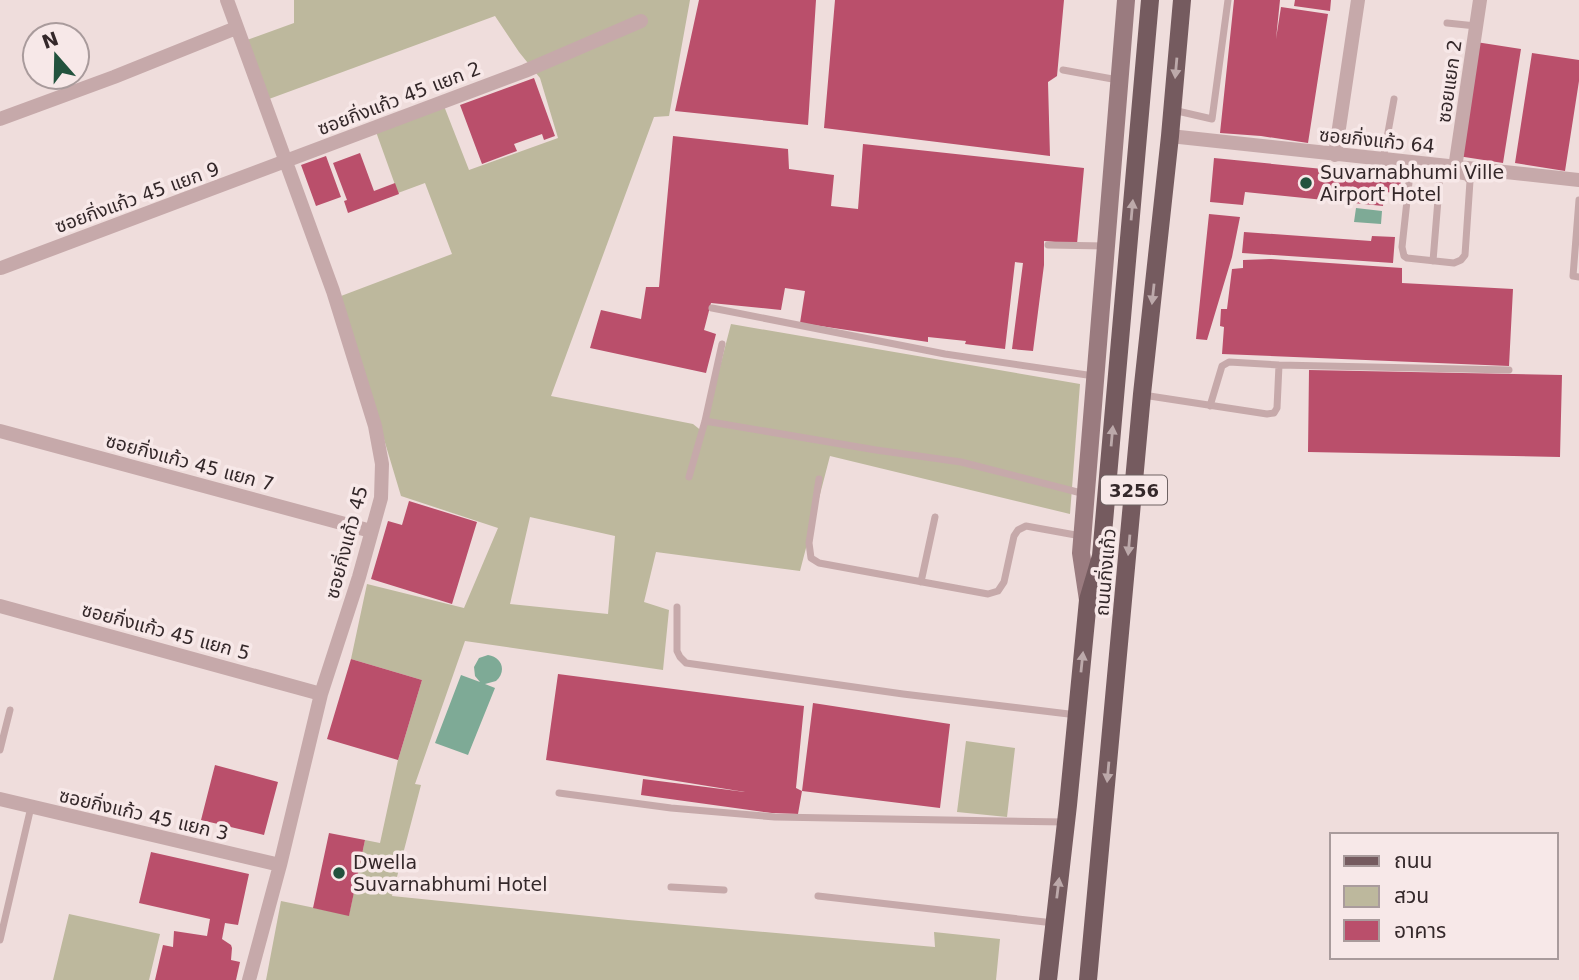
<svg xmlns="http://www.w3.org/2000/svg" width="1579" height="980" font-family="'DejaVu Sans','Noto Sans Thai',sans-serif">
<rect width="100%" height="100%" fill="#efdddc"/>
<path fill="#bdb89d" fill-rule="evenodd" d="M 294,0 L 690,0 L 669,116 L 654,117 L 551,396 L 693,424 L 703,432 L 731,324 L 1080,384 L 1070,514 L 830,456 L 800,571 L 656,552 L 644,602 L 669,610 L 663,670 L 465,641 L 415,784 L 421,785 L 392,896 L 628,920 L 935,947 L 934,932 L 1000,939 L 996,980 L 266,980 L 281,901 L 349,915 L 365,840 L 380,843 L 398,760 L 422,680 L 351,659 L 367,584 L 464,608 L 498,528 L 401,496 L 341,296 L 452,254 L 425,183 L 398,193 L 375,129 L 444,106 L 469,170 L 558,138 L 540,78 L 519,52 L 495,16 L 269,99 L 247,40 L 294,23 ZM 530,517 L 615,536 L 608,614 L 510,604 Z
M 966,741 L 1015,748 L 1007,817 L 957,812 Z
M 69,914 L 160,934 L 149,980 L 53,980 Z"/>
<path fill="#7eaa96" d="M 1356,208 L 1382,211 L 1381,224 L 1354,222 Z
M 488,655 C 502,657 507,671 496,681 L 485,684 L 495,688 L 468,755 L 435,743 L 461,675 L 480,682 L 475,676 L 474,667 L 479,658 Z"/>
<path fill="#ba4f6b" d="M 699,0 L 816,0 L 808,125 L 675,111 Z
M 835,0 L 1064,0 L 1057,76 L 1048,82 L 1050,156 L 824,128 Z
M 1234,0 L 1280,0 L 1276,39 L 1281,7 L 1328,14 L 1308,143 L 1261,136 L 1220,133 Z
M 1295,0 L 1331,0 L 1330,11 L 1294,6 Z
M 1476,42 L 1521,49 L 1503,163 L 1458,156 Z
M 1532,53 L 1579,60 L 1579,81 L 1565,171 L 1515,163 Z
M 534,78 L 555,136 L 544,140 L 542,134 L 514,144 L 517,151 L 482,164 L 460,105 Z
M 673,136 L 788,149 L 789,169 L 834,175 L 831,206 L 858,209 L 863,144 L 1084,168 L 1077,244 L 1044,241 L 1044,265 L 1033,351 L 1012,349 L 1023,263 L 1015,262 L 1005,349 L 965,344 L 966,341 L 928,337 L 928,342 L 800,323 L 805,291 L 785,288 L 781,310 L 711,303 L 704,330 L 716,334 L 706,373 L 590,348 L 601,310 L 641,319 L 646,287 L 659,287 Z
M 360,153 L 374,191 L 395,183 L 399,194 L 348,213 L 344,201 L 347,200 L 333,163 Z
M 326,156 L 341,197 L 316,206 L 301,165 Z
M 1214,158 L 1383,175 L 1384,167 L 1402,168 L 1400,193 L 1384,192 L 1383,206 L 1245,192 L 1243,205 L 1210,202 Z
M 1209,214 L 1240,217 L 1232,257 L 1207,340 L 1196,339 Z
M 1244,232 L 1371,241 L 1372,236 L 1395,237 L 1393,263 L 1242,253 Z
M 1271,259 L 1402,268 L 1402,283 L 1513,289 L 1509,366 L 1222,354 L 1224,327 L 1220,326 L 1221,309 L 1227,309 L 1232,269 L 1243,268 L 1243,260 Z
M 1309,370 L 1562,375 L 1560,457 L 1308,452 Z
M 409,501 L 477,522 L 452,604 L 371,579 L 388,521 L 402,525 Z
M 351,659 L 422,680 L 398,760 L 327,739 Z
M 558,674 L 804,706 L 796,788 L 802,791 L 798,814 L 772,813 L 641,795 L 643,779 L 745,792 L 546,760 Z
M 813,703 L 950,724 L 940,808 L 802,791 Z
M 215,765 L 278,782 L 264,835 L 201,820 Z
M 329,833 L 365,840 L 349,916 L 313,908 Z
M 151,852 L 249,874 L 238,925 L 225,923 L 222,939 L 231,945 L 232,948 L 231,960 L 240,962 L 236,980 L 155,980 L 163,945 L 173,947 L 174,931 L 207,936 L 210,919 L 139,903 Z"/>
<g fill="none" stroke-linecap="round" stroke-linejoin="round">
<path stroke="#c6a9aa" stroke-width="7" d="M 1447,23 L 1476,26
M 1063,70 L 1118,80
M 1173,110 L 1212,119 L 1228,0
M 1383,160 L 1394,99
M 1410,173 L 1461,176 L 1466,177 L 1470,181 L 1465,255 L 1461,260 L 1454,263 L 1407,258 L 1404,256 L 1402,247 L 1410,173 L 1411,163
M 1579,200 L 1573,276 L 1579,277
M 1048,245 L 1106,246
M 1433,261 L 1440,175
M 712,308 L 945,354 L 1094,376
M 1143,395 L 1267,414 L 1274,413 L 1277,408 L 1279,365
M 1210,406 L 1222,366 L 1229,362 L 1279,365 L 1509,370
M 705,421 L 876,450 L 961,462 L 1085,494
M 689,477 L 705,421 L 722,344
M 819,479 L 809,543 L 811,558 L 819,563 L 988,594 L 998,591 L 1004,582 L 1014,536 L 1018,530 L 1026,526 L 1081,536
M 921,582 L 935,517
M 677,607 L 677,651 L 680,657 L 686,663 L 903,694 L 1077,715
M 0,750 L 10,710
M 559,793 L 671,808 L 775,817 L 1065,822
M 671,887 L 724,890
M 818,896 L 1054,923
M 0,940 L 31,807"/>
<path stroke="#c6a9aa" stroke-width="14" d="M 227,0 L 333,291 L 375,426 L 382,464 L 381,498 L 359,577 L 321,694 L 280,865 L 249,980
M 0,119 L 114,77 L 236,28
M 1170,136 L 1579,180
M 1335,155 L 1358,0
M 1455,168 L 1480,0
M 1,268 L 525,71 L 641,21
M 0,431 L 371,531
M 0,606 L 321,694
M 0,799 L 280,865"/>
<path stroke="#9a7b7f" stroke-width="18" d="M 1088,600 L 1081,553 L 1126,0"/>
<path stroke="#755b5f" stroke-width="18" d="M 1048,980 L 1068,805 L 1088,600 L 1101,556 L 1150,0
M 1088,980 L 1142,394 L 1170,136 L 1182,0"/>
</g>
<defs><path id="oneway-solid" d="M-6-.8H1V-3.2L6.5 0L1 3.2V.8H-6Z" transform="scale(1.75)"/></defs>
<g fill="#bca9aa">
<use href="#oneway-solid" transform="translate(1176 68) rotate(95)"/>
<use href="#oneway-solid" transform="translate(1132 210) rotate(-85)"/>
<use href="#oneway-solid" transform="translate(1153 294) rotate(96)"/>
<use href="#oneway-solid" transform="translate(1112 436) rotate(-85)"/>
<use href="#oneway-solid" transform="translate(1129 545) rotate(95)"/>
<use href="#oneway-solid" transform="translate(1082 662) rotate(-84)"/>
<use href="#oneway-solid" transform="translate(1108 772) rotate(95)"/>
<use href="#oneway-solid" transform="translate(1058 888) rotate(-83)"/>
</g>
<g fill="#22523d" stroke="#f7e8e8" stroke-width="2.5">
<circle cx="1306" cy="183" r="7"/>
<circle cx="339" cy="873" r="7"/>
</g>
<g text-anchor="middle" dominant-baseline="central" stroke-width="7" stroke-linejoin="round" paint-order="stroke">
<rect fill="#f7e8e8" stroke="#6e6263" stroke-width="2" x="1101" y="475.5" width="66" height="29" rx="5"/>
<g font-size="18" font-weight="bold" fill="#34282a">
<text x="1134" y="490">3256</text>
</g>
<g font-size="19" fill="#34282a" stroke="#f7e8e8">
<text transform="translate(1449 81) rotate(-82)">ซอยแยก 2</text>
<text transform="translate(399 98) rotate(-21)">ซอยกิ่งแก้ว 45 แยก 2</text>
<text transform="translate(1377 140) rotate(6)">ซอยกิ่งแก้ว 64</text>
<text transform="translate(137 197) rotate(-20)">ซอยกิ่งแก้ว 45 แยก 9</text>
<text transform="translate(190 462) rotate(15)">ซอยกิ่งแก้ว 45 แยก 7</text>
<text transform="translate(346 542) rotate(-75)">ซอยกิ่งแก้ว 45</text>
<text transform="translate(1105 572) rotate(-85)">ถนนกิ่งแก้ว</text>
<text transform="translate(166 631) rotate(15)">ซอยกิ่งแก้ว 45 แยก 5</text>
<text transform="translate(144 814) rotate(13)">ซอยกิ่งแก้ว 45 แยก 3</text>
</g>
<g font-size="19" fill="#34282a" stroke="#f7e8e8" text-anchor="start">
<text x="1320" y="172">Suvarnabhumi Ville<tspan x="1320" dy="22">Airport Hotel</tspan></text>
<text x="353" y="862">Dwella<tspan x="353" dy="22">Suvarnabhumi Hotel</tspan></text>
</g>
</g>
<rect x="1330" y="833" width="228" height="126" fill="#f7e8e8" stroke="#a99b9c" stroke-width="2"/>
<rect x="1344" y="856" width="35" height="10" fill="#755b5f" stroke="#a99b9c" stroke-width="2"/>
<text x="1394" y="868" font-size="21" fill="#34282a">ถนน</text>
<rect x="1344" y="886" width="35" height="21" fill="#bdb89d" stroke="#a99b9c" stroke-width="2"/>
<text x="1394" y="903" font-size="21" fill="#34282a">สวน</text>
<rect x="1344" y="920" width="35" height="21" fill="#ba4f6b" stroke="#a99b9c" stroke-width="2"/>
<text x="1394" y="938" font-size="21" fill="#34282a">อาคาร</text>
<g transform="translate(56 56) rotate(340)"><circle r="33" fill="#f7e8e8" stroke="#a99b9c" stroke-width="2"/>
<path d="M0-5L12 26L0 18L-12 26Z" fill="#22523d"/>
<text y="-10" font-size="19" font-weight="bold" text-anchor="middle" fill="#34282a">N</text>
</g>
</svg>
